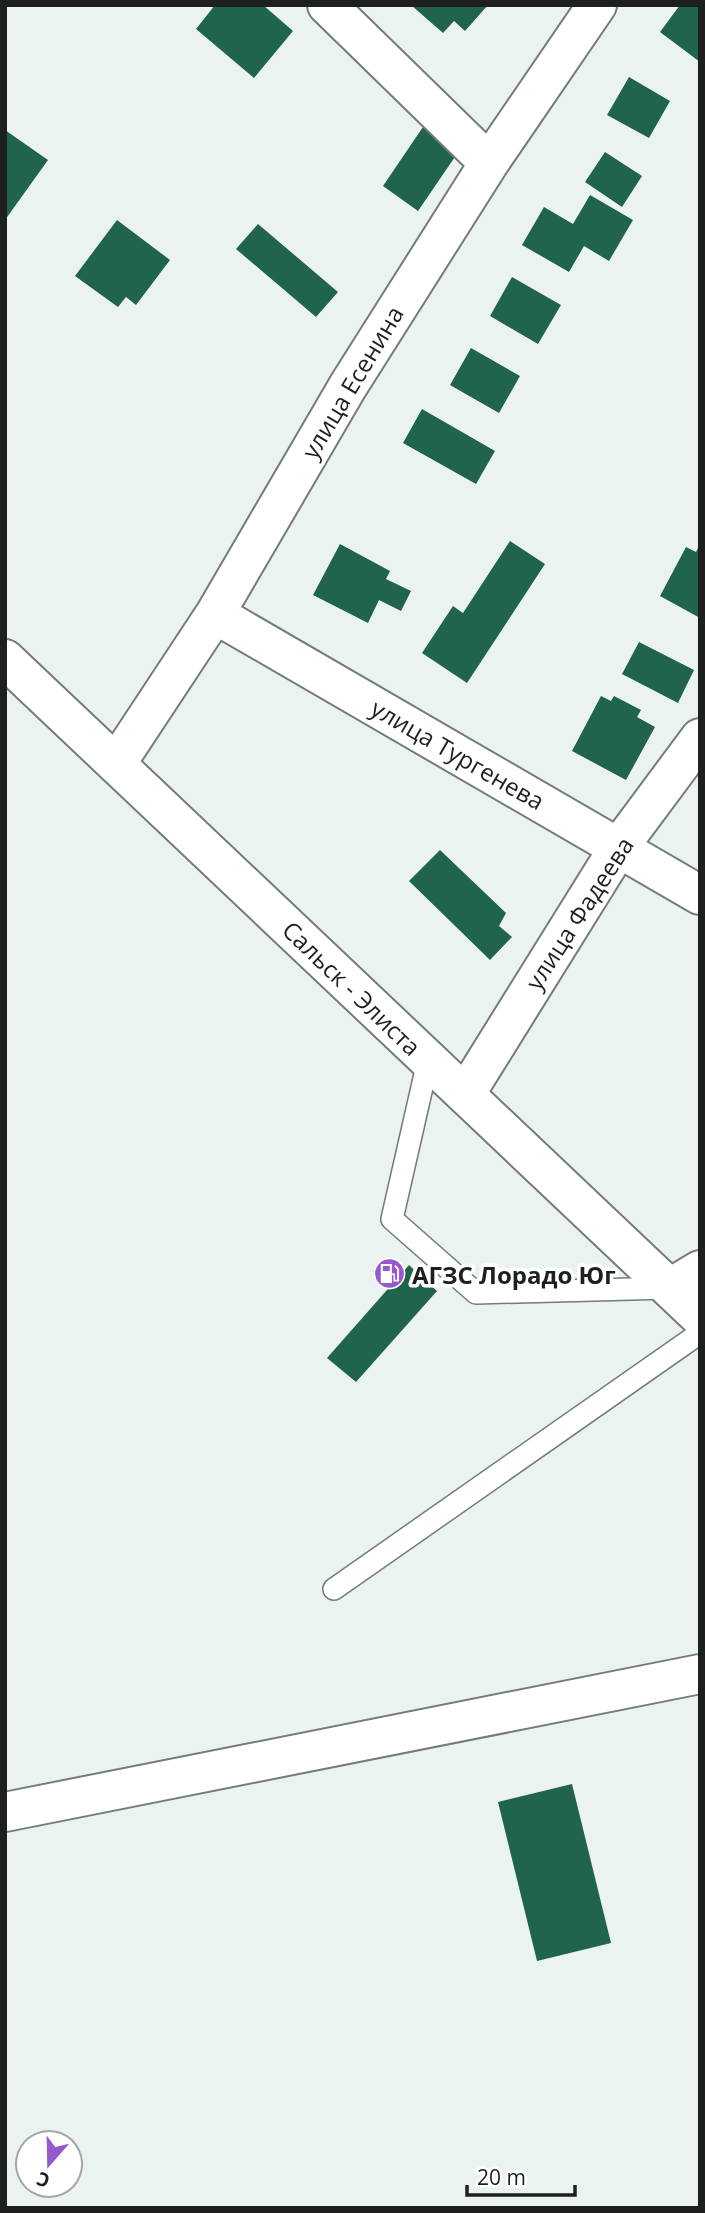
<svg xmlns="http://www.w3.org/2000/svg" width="705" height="2213" font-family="'Open Sans',sans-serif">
<rect width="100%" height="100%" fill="#eaf3ef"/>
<path fill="#21644c" d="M 215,5 L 263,5 L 293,31 L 254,78 L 196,29 Z
M 411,5 L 488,5 L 465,31 L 454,21 L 443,33 Z
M 680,5 L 700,7 L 700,62 L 660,32 Z
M 629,77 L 670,101 L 649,138 L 607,115 Z
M 425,124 L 461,148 L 418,211 L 383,186 Z
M 5,130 L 48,160 L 5,220 Z
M 605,152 L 642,176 L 622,207 L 585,182 Z
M 590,195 L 633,220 L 609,261 L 584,246 L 569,272 L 522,245 L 544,207 L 573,224 Z
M 117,220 L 170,260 L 136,305 L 126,297 L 118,307 L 75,276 Z
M 258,224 L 338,292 L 316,317 L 236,249 Z
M 512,277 L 561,305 L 538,344 L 490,316 Z
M 471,348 L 520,376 L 499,413 L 450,385 Z
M 422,409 L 495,451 L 476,484 L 403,443 Z
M 510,541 L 545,564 L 467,683 L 422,653 L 453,606 L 463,613 Z
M 340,544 L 390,571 L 386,579 L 411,591 L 401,611 L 379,600 L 368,623 L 313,595 Z
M 700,544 L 700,618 L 660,596 L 686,547 L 696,552 Z
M 639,642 L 694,670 L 678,703 L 622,674 Z
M 601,696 L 611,701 L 614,696 L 641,710 L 637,717 L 655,727 L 626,780 L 572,751 Z
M 440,850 L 506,913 L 499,926 L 512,937 L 490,960 L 409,881 Z
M 409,1265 L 437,1291 L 356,1382 L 327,1358 Z
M 572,1784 L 611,1943 L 537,1961 L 498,1802 Z"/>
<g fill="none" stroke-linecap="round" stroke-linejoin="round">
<defs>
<path id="lane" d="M 428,1061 L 392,1219 L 476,1293 L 669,1288
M 334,1589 L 700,1333"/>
<path id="street" d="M 327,5 L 489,163
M 215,614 L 700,895
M 116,764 L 215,614 L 348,386 L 489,163 L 597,5
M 466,1093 L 619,847 L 700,738
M 670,1288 L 700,1270
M 5,1812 L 700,1674"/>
<path id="primary" d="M 5,659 L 700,1317"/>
</defs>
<use href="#lane" stroke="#747b78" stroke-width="24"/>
<use href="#street" stroke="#747b78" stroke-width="42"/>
<use href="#primary" stroke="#747b78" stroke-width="42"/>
<use href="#lane" stroke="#fff" stroke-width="21"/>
<use href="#street" stroke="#fff" stroke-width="38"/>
<use href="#primary" stroke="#fff" stroke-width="38"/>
</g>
<defs>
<symbol id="fuel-disc" viewBox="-11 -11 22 22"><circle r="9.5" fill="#9757cd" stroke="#fff"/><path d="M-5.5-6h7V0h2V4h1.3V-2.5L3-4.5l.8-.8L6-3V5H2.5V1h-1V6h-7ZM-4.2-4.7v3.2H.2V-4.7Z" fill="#fff"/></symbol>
</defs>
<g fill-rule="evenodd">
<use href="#fuel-disc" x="372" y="1256" width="35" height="35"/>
</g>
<g text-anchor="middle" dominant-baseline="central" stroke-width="7" stroke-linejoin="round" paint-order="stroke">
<g font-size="24" fill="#1d201f" stroke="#fff">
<text transform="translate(352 382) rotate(-59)">улица Есенина</text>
<text transform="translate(458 754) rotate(30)">улица Тургенева</text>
<text transform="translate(579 913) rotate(-57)">улица Фадеева</text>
<text transform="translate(352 988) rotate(44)">Сальск - Элиста</text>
</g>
<g font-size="24" font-weight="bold" fill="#1d201f" stroke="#fff" text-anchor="start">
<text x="412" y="1274">АГЗС Лорадо Юг</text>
</g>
</g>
<rect width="705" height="2213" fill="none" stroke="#1d201f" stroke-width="14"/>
<g transform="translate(49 2164) rotate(200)"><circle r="33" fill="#ffffff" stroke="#a5a6a5" stroke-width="2"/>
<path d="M0-5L12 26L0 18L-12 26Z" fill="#9757cd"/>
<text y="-10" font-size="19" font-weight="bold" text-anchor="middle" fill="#1d201f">С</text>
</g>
<path d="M467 2185v10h108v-10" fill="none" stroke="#1d201f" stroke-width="3.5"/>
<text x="477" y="2185" font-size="21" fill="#1d201f" stroke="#ffffff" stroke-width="5" paint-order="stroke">20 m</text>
</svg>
